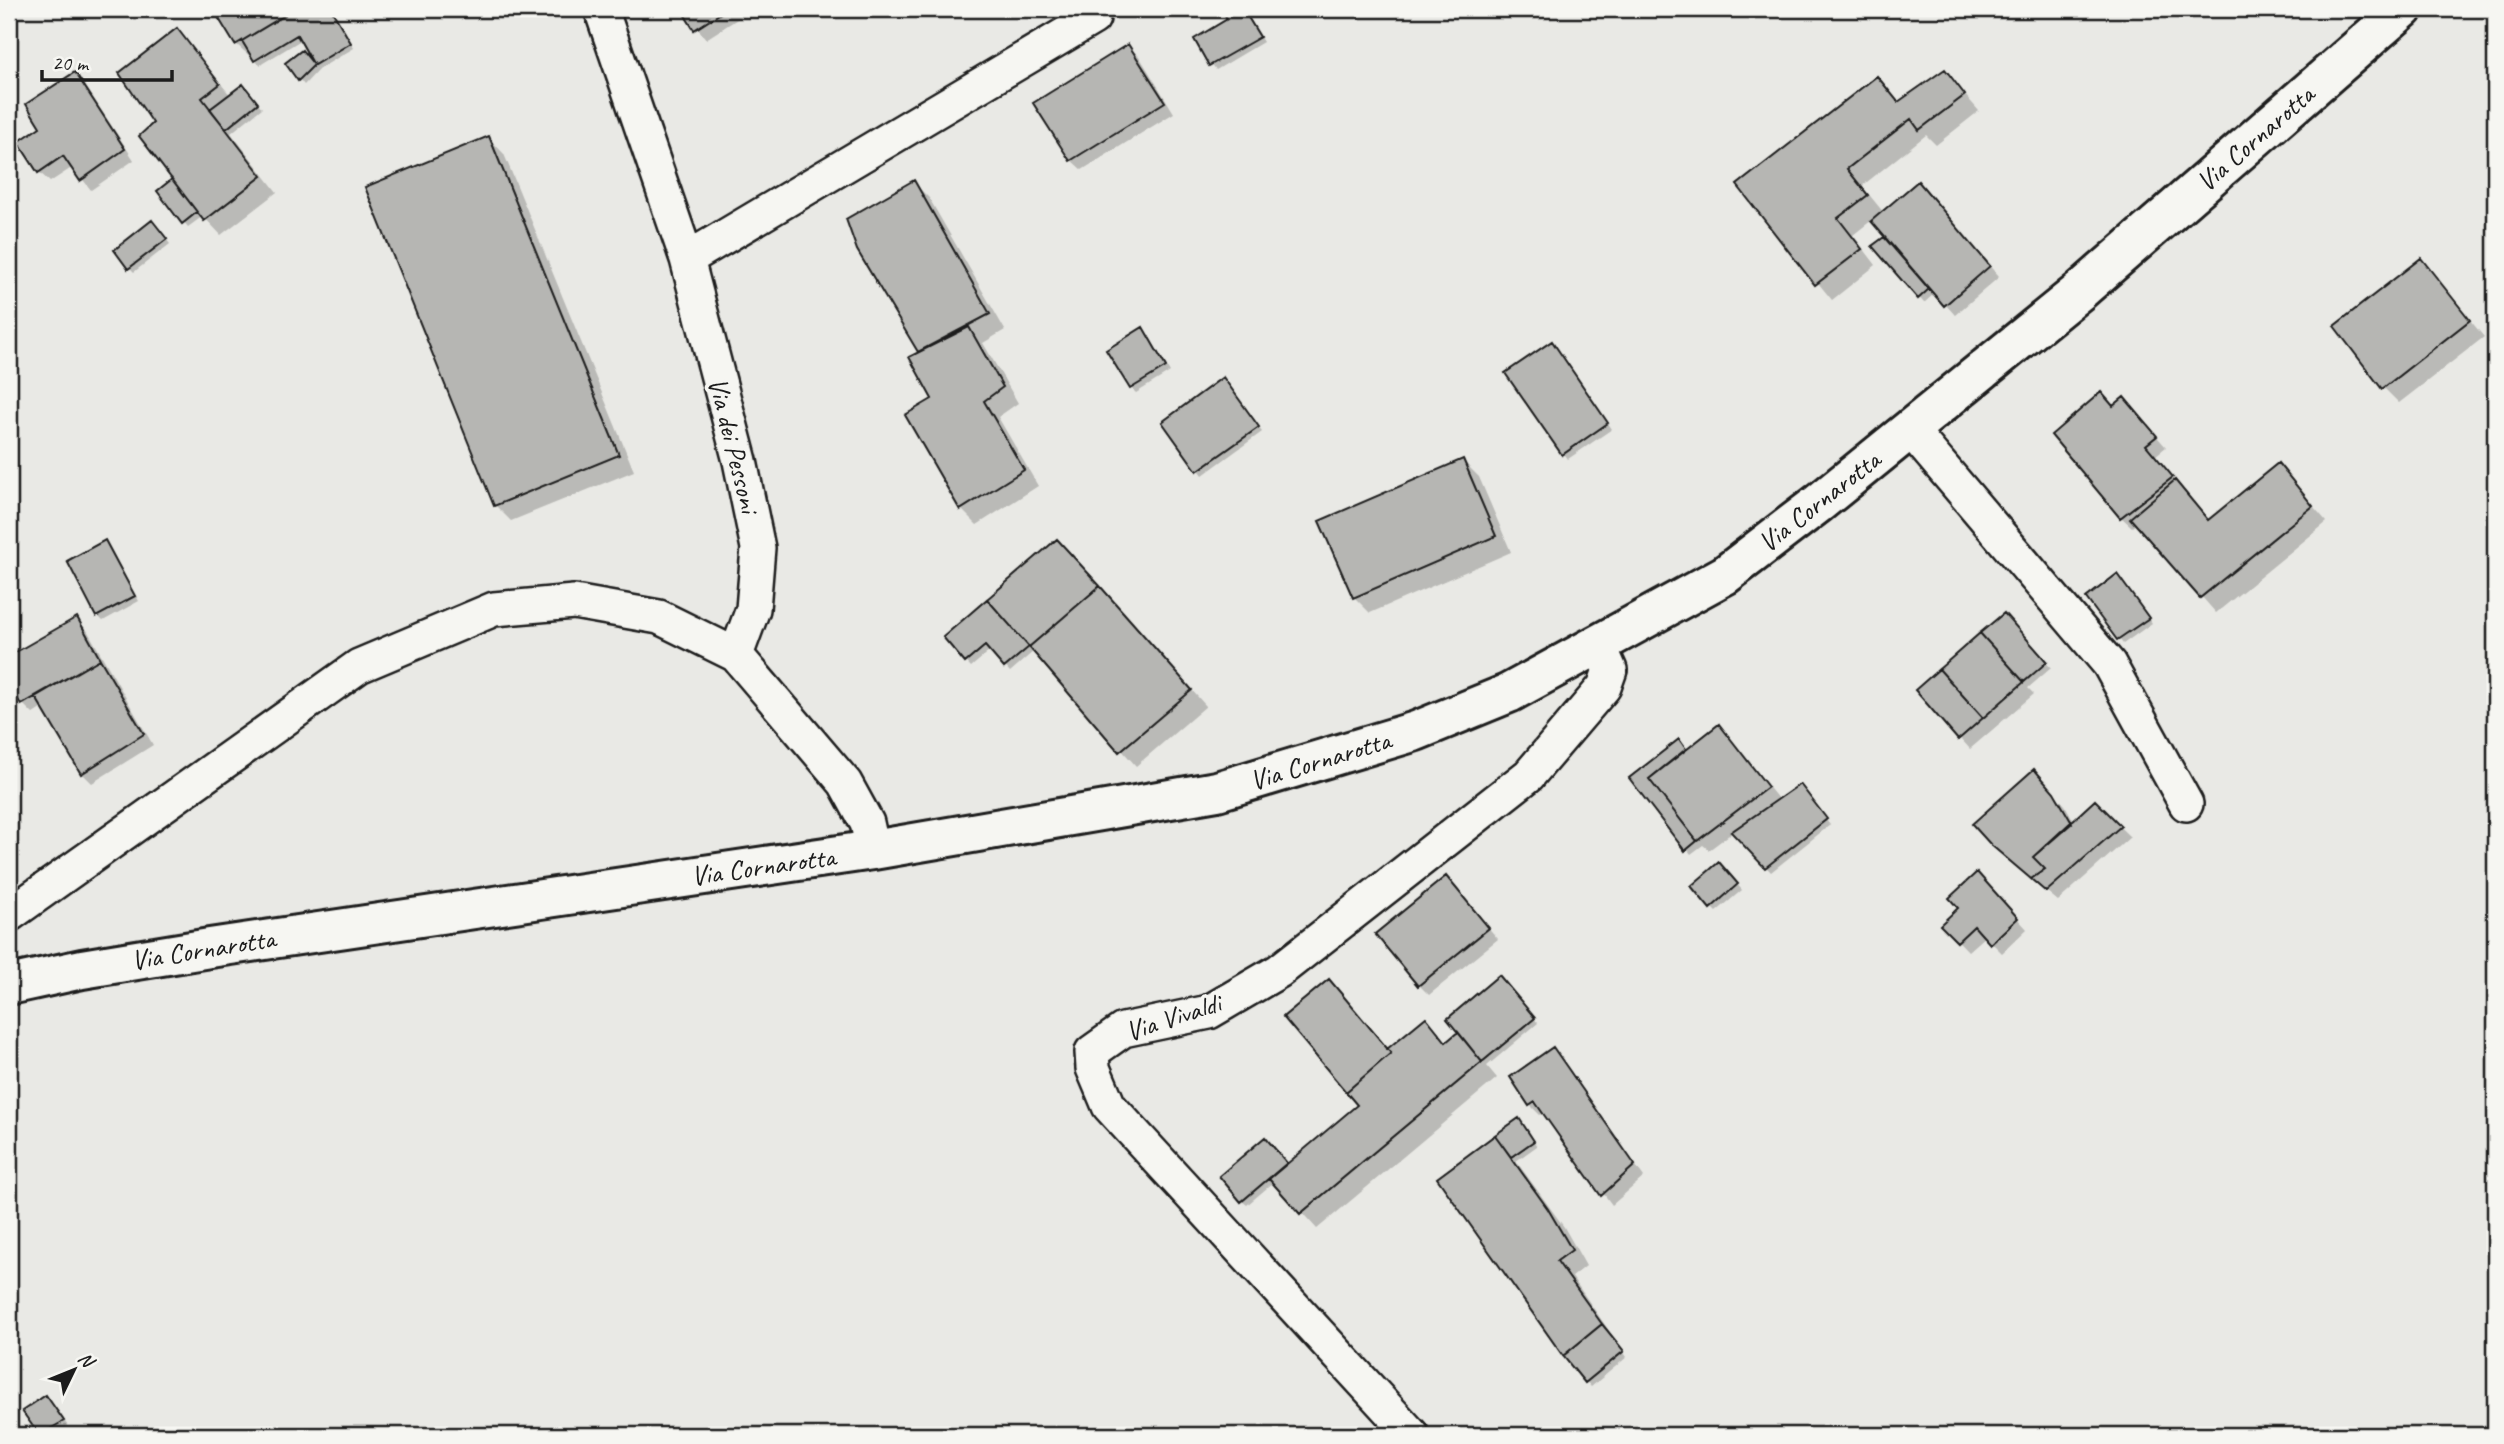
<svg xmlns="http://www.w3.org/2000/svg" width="2504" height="1444" font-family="Caveat,sans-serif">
<rect width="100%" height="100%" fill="#e9e9e5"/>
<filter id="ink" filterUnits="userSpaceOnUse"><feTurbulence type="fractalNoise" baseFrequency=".0143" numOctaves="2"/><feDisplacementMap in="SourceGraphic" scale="14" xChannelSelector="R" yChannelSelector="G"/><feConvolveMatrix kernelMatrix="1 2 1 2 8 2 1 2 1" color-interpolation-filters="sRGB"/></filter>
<g filter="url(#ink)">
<path fill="#0003" d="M 215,9 L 331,9 L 354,48 L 319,69 L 304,85 L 287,63 L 302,52 L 316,64 L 301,40 L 260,65 L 236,44 Z
M 683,9 L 753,9 L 706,39 Z
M 1231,9 L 1243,9 L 1263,42 L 1216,70 L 1196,40 L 1230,20 L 1225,12 Z
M 177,31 L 231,96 L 248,91 L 262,108 L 231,133 L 277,192 L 221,235 L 203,216 L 188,227 L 184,222 L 174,179 L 156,123 Z
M 1128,46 L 1139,56 L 1174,113 L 1082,170 L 1071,160 Z
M 1944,71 L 1979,111 L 1936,145 L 1926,135 L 1862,186 L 1884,213 L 1929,194 L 1999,277 L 1955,315 L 1935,293 L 1924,303 L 1875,247 L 1886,237 L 1872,220 L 1853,235 L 1876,265 L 1832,300 L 1739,186 L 1877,78 L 1900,103 Z
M 74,74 L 85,85 L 134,160 L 91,190 L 73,167 L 50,182 L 39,172 Z
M 489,138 L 504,154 L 634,471 L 511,521 L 495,505 Z
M 913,182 L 929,198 L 1005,330 L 983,343 L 1018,403 L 998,417 L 1038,486 L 977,525 L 961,509 L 907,415 L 935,400 L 921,353 L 859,249 Z
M 157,227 L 170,244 L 134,272 L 129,267 Z
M 2421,261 L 2484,337 L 2399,403 L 2384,388 Z
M 1147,334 L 1170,372 L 1136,393 L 1131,388 Z
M 1556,348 L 1612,429 L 1568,459 L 1507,373 Z
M 1228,384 L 1262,432 L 1203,475 L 1164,422 Z
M 2124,399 L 2166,447 L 2155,456 L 2209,521 L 2277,465 L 2327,522 L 2216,613 L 2137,523 L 2132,527 L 2121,517 L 2114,407 Z
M 1463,461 L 1479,477 L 1511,552 L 1370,613 L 1354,597 L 1322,522 Z
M 105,542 L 139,601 L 103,621 L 98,616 Z
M 2122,581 L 2152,623 L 2123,644 L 2088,598 Z
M 1115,604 L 1206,706 L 1136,766 L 1034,651 L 1010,672 L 991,650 L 971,667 L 945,638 Z
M 77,619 L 87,630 L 153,745 L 92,783 L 82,773 L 44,707 L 33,714 L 23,704 L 9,680 L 9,658 Z
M 2008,620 L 2051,668 L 2028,688 L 2034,694 L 1970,749 L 1917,690 Z
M 1719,726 L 1779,800 L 1804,792 L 1830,825 L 1771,872 L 1733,832 L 1709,850 L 1703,845 L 1691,854 L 1631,778 L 1684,747 L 1687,751 Z
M 2044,782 L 2065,805 L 2075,823 L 2095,803 L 2130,837 L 2058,901 L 2004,856 Z
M 1724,869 L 1742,890 L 1716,912 L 1711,907 Z
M 1446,878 L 1498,939 L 1429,995 L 1419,985 Z
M 1987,885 L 2027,929 L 2002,953 L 1985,936 L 1968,951 L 1943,925 Z
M 1504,982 L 1538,1023 L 1487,1066 L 1497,1078 L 1317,1229 L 1274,1182 L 1247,1205 L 1242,1201 L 1269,1144 L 1288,1165 L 1359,1105 L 1389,1051 L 1426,1019 L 1448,1043 Z
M 1552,1050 L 1644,1177 L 1612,1205 L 1544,1113 L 1540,1115 L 1530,1105 Z
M 1519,1120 L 1537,1146 L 1516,1161 L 1564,1227 L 1586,1266 L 1572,1277 L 1627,1357 L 1591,1387 L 1564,1355 L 1439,1178 Z
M 50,1402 L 68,1426 L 55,1435 L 41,1435 L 24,1412 Z"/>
<path fill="#b6b6b3" stroke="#1c1c1c" stroke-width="2" d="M 213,9 L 282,9 L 285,15 L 235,45 Z
M 282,9 L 331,9 L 351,43 L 314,65 L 297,35 L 254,61 L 242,41 L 285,15 Z
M 681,9 L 727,9 L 694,30 Z
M 1228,9 L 1243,9 L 1260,37 L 1209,66 L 1194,39 L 1227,19 L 1223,11 Z
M 177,28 L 220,84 L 202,98 L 262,176 L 204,221 L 139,136 L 153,123 L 119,73 Z
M 1128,44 L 1165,102 L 1070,161 L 1033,103 Z
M 302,50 L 314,65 L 298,81 L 285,63 Z
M 1945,69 L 1965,95 L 1919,130 L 1911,119 L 1847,169 L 1868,195 L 1838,218 L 1862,249 L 1815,285 L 1737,185 L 1877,76 L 1898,102 Z
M 75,72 L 125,149 L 80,181 L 63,156 L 38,173 L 18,142 L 40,127 L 26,104 Z
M 243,84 L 258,103 L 226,129 L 210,109 Z
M 489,136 L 619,455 L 494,506 L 365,187 Z
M 172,179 L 197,212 L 182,224 L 157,191 Z
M 914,180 L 990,314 L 918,352 L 857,250 L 846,219 Z
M 1918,181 L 1990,266 L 1944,306 L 1871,221 Z
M 152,220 L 167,239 L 128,269 L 114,250 Z
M 1884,237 L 1929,289 L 1918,299 L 1872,246 Z
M 2421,258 L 2470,320 L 2382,389 L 2334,326 Z
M 969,327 L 1003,387 L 984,401 L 1024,470 L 960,510 L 905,415 L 932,399 L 909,357 Z
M 1143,327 L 1166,367 L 1130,389 L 1106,350 Z
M 1552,341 L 1608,423 L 1562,455 L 1505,373 Z
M 1223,377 L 1259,427 L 1197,471 L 1162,422 Z
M 2101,392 L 2113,406 L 2124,397 L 2157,436 L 2146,445 L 2173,477 L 2120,518 L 2051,435 Z
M 1463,459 L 1496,536 L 1353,598 L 1319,521 Z
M 2278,463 L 2313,506 L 2200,598 L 2130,518 L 2175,480 L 2208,520 Z
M 1057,539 L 1100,586 L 1029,647 L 987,599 Z
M 105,540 L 135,596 L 96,617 L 67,561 Z
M 2117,574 L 2149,618 L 2117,640 L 2086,598 Z
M 1100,586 L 1192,690 L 1119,752 L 1029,647 Z
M 987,599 L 1029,647 L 1004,668 L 985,646 L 965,663 L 943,637 Z
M 2004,613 L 2047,662 L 2024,682 L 1980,633 Z
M 77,617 L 100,659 L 21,705 L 9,683 L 9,656 Z
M 1980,633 L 2024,682 L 1983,718 L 1939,669 Z
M 100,659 L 144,734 L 81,774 L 35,696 Z
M 1939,669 L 1983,718 L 1958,740 L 1915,690 Z
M 1719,724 L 1768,787 L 1697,841 L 1649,779 Z
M 1679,739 L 1686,749 L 1649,779 L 1697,841 L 1685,851 L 1629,778 Z
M 2034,769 L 2054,792 L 2072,823 L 2033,857 L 2045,869 L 2031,879 L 1991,845 L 1972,824 Z
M 1800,784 L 1827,819 L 1765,868 L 1731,832 Z
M 2095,800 L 2121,826 L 2046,892 L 2031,879 L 2045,869 L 2033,857 Z
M 1719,862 L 1738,884 L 1710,909 L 1691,886 Z
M 1977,872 L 2018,918 L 1990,944 L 1974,926 L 1957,942 L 1940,925 L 1958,908 L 1949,898 Z
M 1446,876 L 1489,928 L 1418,986 L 1375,934 Z
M 1499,975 L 1535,1018 L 1482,1062 L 1447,1019 Z
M 1329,979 L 1391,1053 L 1346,1092 L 1283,1017 Z
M 1426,1017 L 1446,1042 L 1458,1032 L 1482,1062 L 1300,1214 L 1269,1179 L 1357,1105 L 1346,1092 L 1391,1053 L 1387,1049 Z
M 1553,1047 L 1635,1165 L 1601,1196 L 1535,1102 L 1529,1106 L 1510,1077 Z
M 1519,1118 L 1534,1141 L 1511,1157 L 1495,1135 Z
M 1495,1135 L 1548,1209 L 1572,1250 L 1557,1261 L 1602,1324 L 1563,1356 L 1437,1178 Z
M 1265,1137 L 1287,1163 L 1241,1202 L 1219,1176 Z
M 1602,1324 L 1624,1351 L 1585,1383 L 1563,1356 Z
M 46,1395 L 64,1421 L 39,1435 L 22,1411 Z"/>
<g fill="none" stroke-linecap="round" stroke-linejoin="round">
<defs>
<path id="minor" d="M 601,9 L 687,259 L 740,461 L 758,548 L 753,609 L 736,655 L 845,783 L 867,823 L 873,850
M 687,259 L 1093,18
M 1909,428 L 2109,664 L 2186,804
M 9,915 L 359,666 L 494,609 L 574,602 L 659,617 L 736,655
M 1412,1435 L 1109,1106 L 1093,1068 L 1092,1052 L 1123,1030 L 1209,1012 L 1279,971 L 1529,775 L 1604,687 L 1610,670 L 1599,645"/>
<path id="secondary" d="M 9,985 L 82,969 L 210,948 L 873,850 L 1217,791 L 1416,731 L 1509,693 L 1725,575 L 1819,503 L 2080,291 L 2403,9"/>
</defs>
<use href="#minor" stroke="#1c1c1c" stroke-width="38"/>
<use href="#secondary" stroke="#1c1c1c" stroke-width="44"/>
<use href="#minor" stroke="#f6f6f2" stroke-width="33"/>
<use href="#secondary" stroke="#f6f6f2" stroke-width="38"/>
</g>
</g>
<g text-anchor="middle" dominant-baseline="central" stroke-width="7" stroke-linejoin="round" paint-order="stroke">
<g font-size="28" fill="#1c1c1c" stroke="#f6f6f2">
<text transform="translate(2255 138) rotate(-41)">Via Cornarotta</text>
<text transform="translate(734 445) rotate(76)">Via dei Pessoni</text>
<text transform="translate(1819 501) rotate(-38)">Via Cornarotta</text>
<text transform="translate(1320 760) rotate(-17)">Via Cornarotta</text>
<text transform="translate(763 866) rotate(-8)">Via Cornarotta</text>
<text transform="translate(203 949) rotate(-9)">Via Cornarotta</text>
<text transform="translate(1173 1017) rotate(-18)">Via Vivaldi</text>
</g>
</g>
<rect width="2504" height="1444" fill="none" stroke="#f6f6f2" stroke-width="35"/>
<rect x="18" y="18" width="2469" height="1409" fill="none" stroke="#1c1c1c" stroke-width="2.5" filter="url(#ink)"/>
<g transform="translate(74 1370) rotate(47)" stroke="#f6f6f2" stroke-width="5" paint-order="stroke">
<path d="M0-5L12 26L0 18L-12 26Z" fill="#1c1c1c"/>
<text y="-10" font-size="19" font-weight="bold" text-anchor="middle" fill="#1c1c1c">N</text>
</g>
<path d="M42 70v10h130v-10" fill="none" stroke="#1c1c1c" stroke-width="3.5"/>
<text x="52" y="70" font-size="21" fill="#1c1c1c" stroke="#f6f6f2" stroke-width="5" paint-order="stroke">20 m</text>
</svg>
